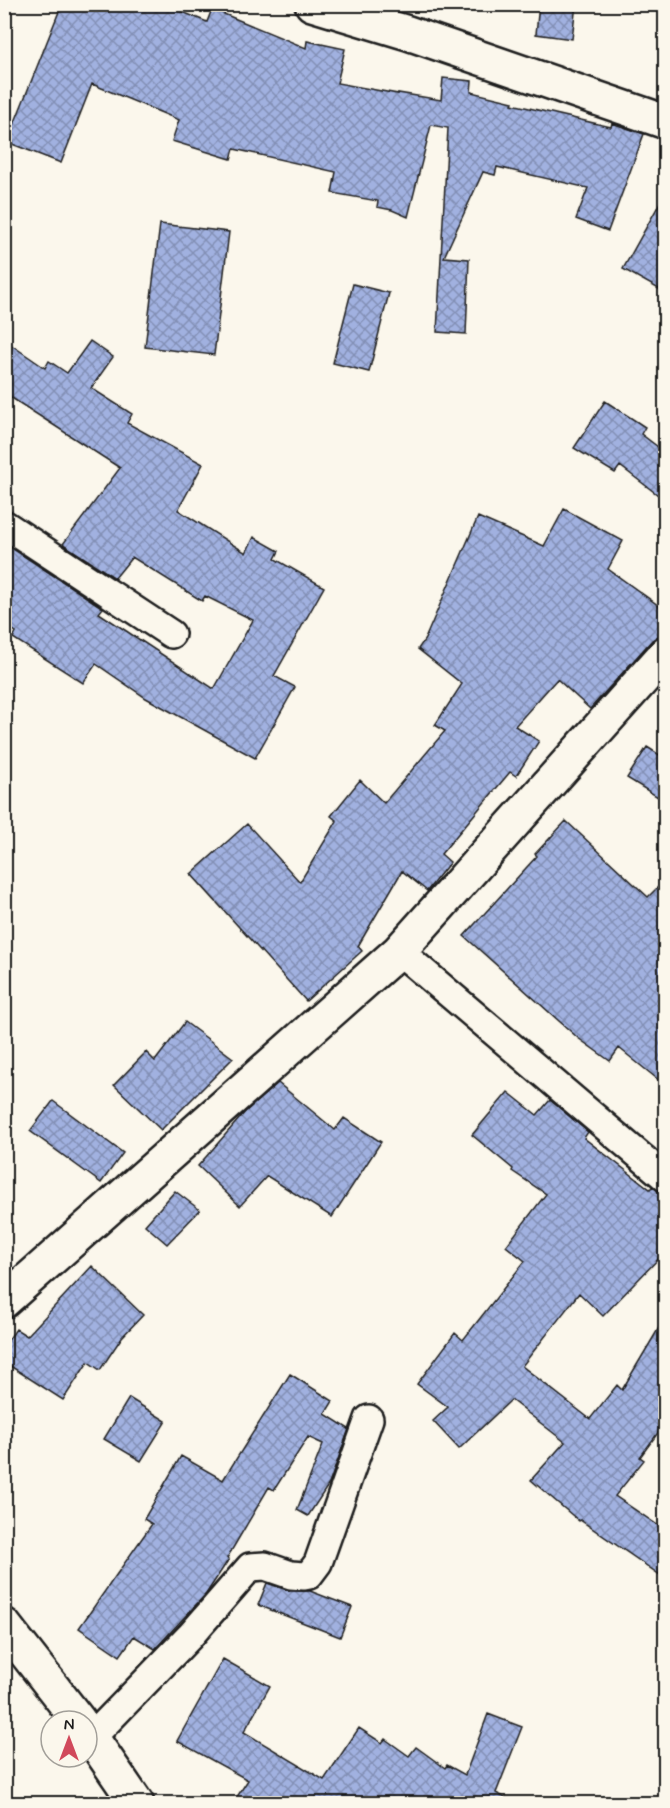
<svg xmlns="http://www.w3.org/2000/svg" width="670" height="1808" font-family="Mynerve,sans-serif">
<defs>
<pattern id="building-cross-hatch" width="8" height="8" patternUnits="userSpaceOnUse" patternTransform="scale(1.5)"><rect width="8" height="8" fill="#a1b1e0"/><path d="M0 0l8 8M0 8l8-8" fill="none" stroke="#828fb5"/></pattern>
</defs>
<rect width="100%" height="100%" fill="#fbf7ec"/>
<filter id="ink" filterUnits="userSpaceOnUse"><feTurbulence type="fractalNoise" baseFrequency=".0167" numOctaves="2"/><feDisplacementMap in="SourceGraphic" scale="12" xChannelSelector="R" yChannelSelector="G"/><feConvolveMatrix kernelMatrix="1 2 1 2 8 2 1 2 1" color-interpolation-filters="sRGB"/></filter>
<g filter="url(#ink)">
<path fill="url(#building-cross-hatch)" stroke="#1c1c1c" stroke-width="1.5" d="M 62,4 L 163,4 L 207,22 L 212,9 L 306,48 L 307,41 L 345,49 L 337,83 L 398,94 L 398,93 L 441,100 L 443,78 L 472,81 L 471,92 L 513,102 L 512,104 L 611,127 L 612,123 L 644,134 L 608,231 L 576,219 L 588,188 L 497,167 L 495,175 L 483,172 L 444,257 L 469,259 L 466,334 L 437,332 L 448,128 L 431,125 L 408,217 L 392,210 L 377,207 L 378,201 L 332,193 L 336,172 L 234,149 L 231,159 L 172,141 L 179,120 L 92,84 L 61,163 L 7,142 Z
M 539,4 L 576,4 L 572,39 L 536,34 Z
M 666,192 L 666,293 L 623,269 Z
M 160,224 L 229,232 L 214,355 L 145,347 Z
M 353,284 L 389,293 L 369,372 L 333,363 Z
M 4,340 L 45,368 L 49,361 L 67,373 L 90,341 L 113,357 L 91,388 L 132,414 L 127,423 L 203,464 L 178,510 L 246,553 L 254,537 L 279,551 L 275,559 L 324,587 L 274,676 L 295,687 L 255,758 L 146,698 L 96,664 L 83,683 L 13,638 L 16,632 L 4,624 L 4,543 L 103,608 L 99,613 L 214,689 L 253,620 L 205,596 L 202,601 L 132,557 L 115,578 L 63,544 L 120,468 L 4,393 Z
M 605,401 L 645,427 L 641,434 L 666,453 L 666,501 L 620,466 L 615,473 L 574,448 Z
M 564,509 L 623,541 L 608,569 L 666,611 L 666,635 L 660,635 L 652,640 L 590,709 L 557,679 L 515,726 L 539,741 L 516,776 L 510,772 L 441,854 L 450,862 L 427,891 L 402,871 L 358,946 L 362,951 L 306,1001 L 191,874 L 247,824 L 300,882 L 337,821 L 331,816 L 360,780 L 384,803 L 445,731 L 435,725 L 462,684 L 418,649 L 425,639 L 478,517 L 544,546 Z
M 647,747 L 666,759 L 666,802 L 627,778 Z
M 566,821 L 648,897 L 666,879 L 666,1086 L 619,1048 L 610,1061 L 578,1038 L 464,936 L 537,856 L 535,854 Z
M 185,1022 L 233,1058 L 161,1130 L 114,1085 L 146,1052 L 155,1061 Z
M 278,1083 L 335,1130 L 344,1118 L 381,1142 L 332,1217 L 267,1176 L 240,1206 L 198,1166 L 246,1111 Z
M 508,1092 L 537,1115 L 550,1100 L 588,1132 L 584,1138 L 650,1189 L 652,1187 L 666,1193 L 666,1251 L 603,1316 L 579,1293 L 522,1366 L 590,1419 L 617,1385 L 622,1390 L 666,1316 L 666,1422 L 640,1457 L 644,1460 L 615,1496 L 666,1531 L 666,1579 L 580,1520 L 579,1521 L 531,1480 L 565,1442 L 511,1400 L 459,1449 L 433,1421 L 448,1407 L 417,1384 L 455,1333 L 463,1340 L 525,1261 L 506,1246 L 546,1194 L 512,1171 L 513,1169 L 472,1135 Z
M 53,1101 L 123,1153 L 101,1183 L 30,1131 Z
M 175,1191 L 200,1210 L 167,1244 L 145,1225 Z
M 92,1266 L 143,1315 L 122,1337 L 100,1370 L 88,1362 L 63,1400 L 4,1362 L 4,1346 L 16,1329 L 27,1336 Z
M 290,1374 L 333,1401 L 325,1414 L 349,1429 L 329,1484 L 308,1516 L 297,1510 L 323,1444 L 308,1437 L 274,1490 L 269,1487 L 227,1558 L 229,1559 L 206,1594 L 155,1649 L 134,1636 L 120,1656 L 79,1628 L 152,1524 L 144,1519 L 181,1456 L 223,1480 Z
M 129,1398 L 166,1421 L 141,1461 L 104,1439 Z
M 267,1583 L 290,1591 L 310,1591 L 352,1607 L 340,1637 L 258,1605 Z
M 223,1659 L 270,1686 L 244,1732 L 324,1780 L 359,1728 L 382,1743 L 385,1739 L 409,1756 L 416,1747 L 445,1768 L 447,1765 L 465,1775 L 488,1714 L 522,1727 L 496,1793 L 515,1803 L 233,1803 L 248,1780 L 177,1741 Z"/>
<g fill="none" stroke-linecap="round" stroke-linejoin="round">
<defs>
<path id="minor" d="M 4,524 L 171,634
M 399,951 L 666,1178
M 92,1737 L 190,1636 L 250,1567 L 265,1566 L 291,1575 L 304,1576 L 309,1575 L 318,1563 L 369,1419"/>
<path id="tertiary" d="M 312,4 L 408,33 L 666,122
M 4,1301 L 399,951 L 666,653
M 4,1625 L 79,1721
M 87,1731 L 137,1804"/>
</defs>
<use href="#minor" stroke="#1c1c1c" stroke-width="32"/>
<use href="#tertiary" stroke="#1c1c1c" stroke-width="38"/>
<use href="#minor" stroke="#fbf7ec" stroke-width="27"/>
<use href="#tertiary" stroke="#fbf7ec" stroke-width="33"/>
</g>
</g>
<rect width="670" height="1808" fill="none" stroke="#fbf7ec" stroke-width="24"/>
<rect x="12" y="12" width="646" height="1784" fill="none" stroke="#1c1c1c" stroke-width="2" filter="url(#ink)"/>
<g transform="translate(69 1739)"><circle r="28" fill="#fbf7ec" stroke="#a29f99" stroke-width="1.5"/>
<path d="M0-4.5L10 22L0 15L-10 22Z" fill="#d1495b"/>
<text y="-9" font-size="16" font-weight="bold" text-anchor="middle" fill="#1c1c1c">N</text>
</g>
</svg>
